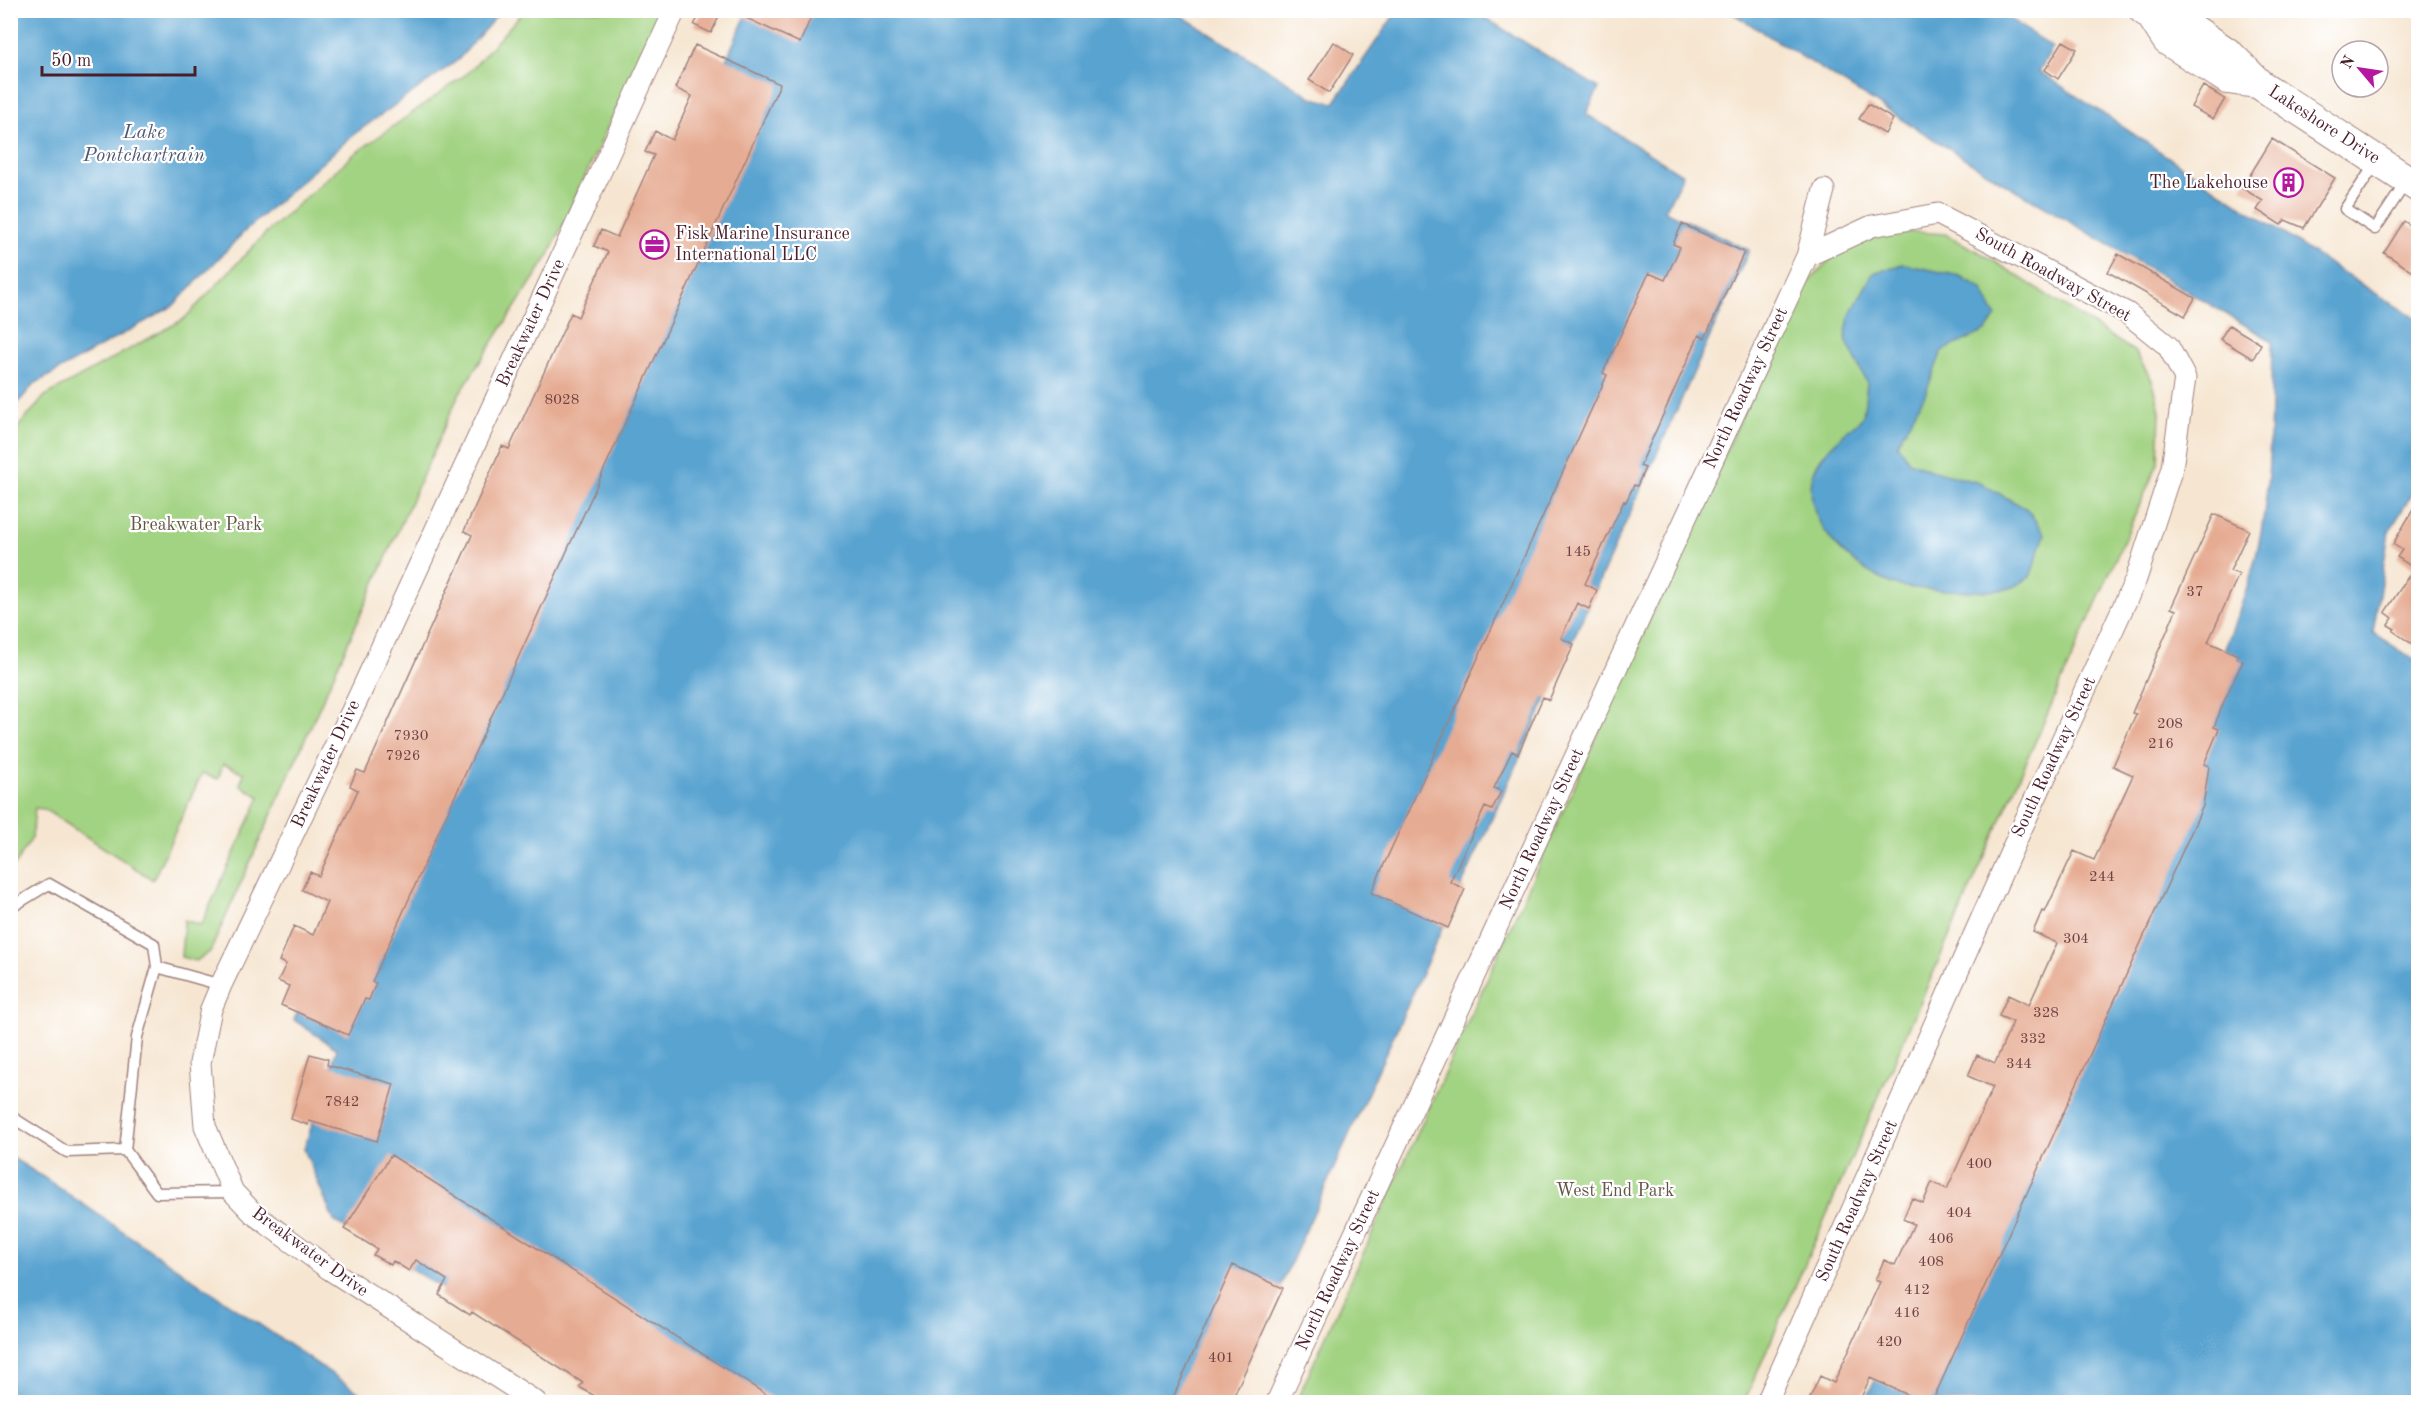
<svg xmlns="http://www.w3.org/2000/svg" width="2429" height="1413" font-family="'Old Standard TT',serif">
<rect width="100%" height="100%" fill="#fff"/>
<filter id="ink" filterUnits="userSpaceOnUse"><feTurbulence type="fractalNoise" baseFrequency=".0167" numOctaves="2"/><feDisplacementMap in="SourceGraphic" scale="12" xChannelSelector="R" yChannelSelector="G"/><feConvolveMatrix kernelMatrix="1 2 1 2 8 2 1 2 1" color-interpolation-filters="sRGB"/></filter>
<filter id="wash" filterUnits="userSpaceOnUse"><feTurbulence type="fractalNoise" baseFrequency=".008" numOctaves="4" result="noise"/><feDisplacementMap in="SourceGraphic" scale="24" xChannelSelector="R" yChannelSelector="G"/><feGaussianBlur stdDeviation="1.35" result="paint"/><feColorMatrix in="noise" values="0 0 0 0 0 0 0 0 0 0 0 0 0 0 0 0 0 1.4 0 .05"/><feComposite in="paint" operator="in"/></filter>
<g filter="url(#wash)">
<rect width="100%" height="100%" fill="#f6e6d1"/>
<path fill="#a2d382" stroke="#767956" stroke-width="1.5" d="M 524,11 L 661,11 L 549,255 L 459,394 L 210,952 L 196,961 L 181,957 L 184,920 L 201,925 L 260,797 L 240,785 L 244,773 L 223,764 L 218,779 L 202,773 L 153,880 L 44,809 L 35,808 L 32,838 L 11,871 L 11,435 L 45,396 L 184,319 L 264,235 L 353,155 L 468,73 Z
M 1916,232 L 1945,234 L 1988,257 L 2135,352 L 2153,382 L 2160,411 L 2158,463 L 1744,1402 L 1296,1402 L 1793,302 C 1812,277 1837,245 1870,237 C 1884,233 1901,233 1916,232 Z"/>
<path fill="#58a3d0" stroke="#51617e" stroke-width="1.5" d="M 11,10 L 501,10 L 501,11 L 458,60 L 353,135 L 244,232 L 173,306 L 34,384 L 11,411 Z
M 748,11 L 1174,11 L 1313,98 L 1334,103 L 1397,11 L 1474,11 L 1599,88 L 1586,114 L 1683,175 L 1665,211 L 1749,250 L 1281,1285 L 1179,1402 L 625,1402 L 334,1221 L 304,1149 L 337,1049 L 294,1020 Z
M 1729,11 L 1998,11 L 2053,48 L 2039,71 L 2326,262 L 2418,320 L 2418,484 L 2389,532 L 2373,633 L 2418,662 L 2418,1402 L 1864,1402 L 2184,745 C 2209,683 2240,621 2256,556 C 2273,486 2270,412 2272,341 L 2004,183 Z
M 1903,264 L 1960,276 L 1981,288 L 1996,316 L 1986,331 L 1942,351 L 1925,395 L 1897,444 L 1909,461 L 1930,470 L 1980,483 L 2027,509 L 2045,534 L 2030,577 C 2023,581 2014,588 2006,589 C 1988,593 1908,590 1892,584 C 1852,567 1804,526 1812,479 C 1817,453 1845,434 1863,417 L 1867,383 L 1845,338 L 1849,317 L 1873,273 Z
M 11,1157 L 43,1177 L 373,1402 L 11,1402 Z"/>
<g id="blocks">
<path fill="#e6ac93" d="M 722,10 L 711,33 L 694,25 L 702,11 Z
M 729,10 L 814,10 L 800,43 Z
M 2063,41 L 2077,49 L 2058,79 L 2045,70 Z
M 1334,42 L 1353,55 L 1329,93 L 1309,80 Z
M 695,45 L 780,84 L 441,827 L 372,982 L 376,983 L 369,1000 L 365,999 L 348,1035 L 281,1005 L 289,986 L 278,981 L 286,964 L 279,961 L 294,926 L 313,935 L 327,902 L 302,890 L 310,872 L 319,876 L 358,790 L 350,786 L 357,770 L 365,773 L 472,535 L 464,531 L 502,446 L 509,449 L 571,313 L 578,317 L 608,252 L 594,246 L 601,230 L 617,237 L 654,155 L 645,152 L 655,131 L 672,140 L 692,96 L 675,88 Z
M 2203,86 L 2225,99 L 2213,119 L 2191,107 Z
M 1868,104 L 1893,119 L 1885,134 L 1859,119 Z
M 2272,139 L 2335,178 L 2304,228 L 2285,220 L 2281,225 L 2257,210 L 2263,201 L 2242,188 Z
M 2404,221 L 2418,231 L 2418,275 L 2384,253 Z
M 1682,224 L 1744,252 L 1705,338 L 1699,335 L 1640,466 L 1645,468 L 1637,486 L 1634,485 L 1626,502 L 1624,501 L 1585,584 L 1597,590 L 1589,609 L 1577,603 L 1561,638 L 1574,644 L 1549,700 L 1543,697 L 1518,754 L 1512,751 L 1494,788 L 1501,791 L 1492,810 L 1485,807 L 1450,882 L 1465,889 L 1448,928 L 1371,893 L 1607,375 L 1603,373 L 1649,273 L 1665,280 L 1680,247 L 1673,244 Z
M 2118,254 L 2195,298 L 2185,316 L 2108,272 Z
M 2229,325 L 2261,344 L 2253,359 L 2220,339 Z
M 2418,501 L 2418,648 L 2393,631 L 2395,629 L 2388,625 L 2393,618 L 2385,612 L 2414,568 L 2397,557 L 2402,550 L 2393,544 Z
M 2214,514 L 2249,530 L 2230,571 L 2239,574 L 2208,642 L 2238,655 L 2237,658 L 2243,661 L 2225,699 L 2214,727 L 2219,729 L 2204,764 L 2209,766 L 2203,806 L 1932,1402 L 1924,1402 L 1870,1378 L 1859,1402 L 1808,1402 L 1820,1376 L 1834,1383 L 1880,1282 L 1875,1280 L 1884,1260 L 1895,1265 L 1914,1224 L 1903,1219 L 1912,1198 L 1923,1203 L 1932,1182 L 1947,1189 L 1993,1087 L 1968,1076 L 1977,1055 L 1995,1063 L 2013,1022 L 1999,1016 L 2008,995 L 2029,1005 L 2057,943 L 2033,932 L 2042,911 L 2045,912 L 2074,851 L 2094,860 L 2133,775 L 2113,766 L 2136,714 L 2132,713 L 2176,610 L 2171,608 Z
M 310,1054 L 328,1059 L 327,1065 L 394,1084 L 377,1141 L 309,1121 L 308,1125 L 291,1119 Z
M 391,1155 L 551,1257 L 778,1402 L 605,1402 L 579,1387 L 583,1383 L 472,1312 L 470,1315 L 439,1295 L 447,1280 L 416,1260 L 409,1271 L 393,1261 L 391,1265 L 373,1255 L 377,1249 L 344,1229 Z
M 1233,1265 L 1283,1288 L 1231,1402 L 1171,1402 Z"/>
</g>
</g>
<g filter="url(#ink)">
<use href="#blocks" fill-opacity="0" stroke="#a0827e" stroke-width="1.5"/>
<g fill="none" stroke-linecap="round" stroke-linejoin="round">
<defs>
<path id="lane" d="M 2376,163 L 2345,209 L 2375,229 L 2407,181
M 10,908 L 49,884 L 154,944 L 157,967 L 137,1037 L 125,1150 L 67,1152 L 10,1116
M 157,967 L 221,985
M 125,1150 L 157,1193 L 233,1192"/>
<path id="street" d="M 536,1402 L 329,1269 L 254,1214 L 233,1192 L 205,1126 L 200,1063 L 211,1009 L 221,985 L 359,696 L 675,10
M 1277,1402 L 1807,256 L 1824,190
M 1767,1402 L 2018,836 L 2136,579 L 2172,468 L 2185,378 L 2168,346 L 2127,313 L 1938,214 L 1872,226 L 1807,256"/>
<path id="secondary" d="M 2144,10 L 2151,15 L 2167,40 L 2228,79 L 2256,83
M 2151,15 L 2181,21 L 2229,54 L 2259,84 L 2418,187"/>
</defs>
<use href="#lane" stroke="#a0827e" stroke-width="13"/>
<use href="#street" stroke="#a0827e" stroke-width="23"/>
<use href="#secondary" stroke="#a0827e" stroke-width="32"/>
<use href="#lane" stroke="#fff" stroke-width="10"/>
<use href="#street" stroke="#fff" stroke-width="21"/>
<use href="#secondary" stroke="#fff" stroke-width="30"/>
</g>
</g>
<defs>
<symbol id="building-ring" viewBox="-11 -11 22 22"><circle r="9.5" fill="#fff" stroke="#b5179e" stroke-width="1.5"/><path d="M-4-6H4V6H1V3H-1V6H-4ZM-2.5-4.3h1.7v1.8h-1.7ZM.8-4.3h1.7v1.8H.8ZM-2.5-1h1.7V.8h-1.7ZM.8-1h1.7V.8H.8Z" fill="#b5179e"/></symbol>
<symbol id="office-ring" viewBox="-11 -11 22 22"><circle r="9.5" fill="#fff" stroke="#b5179e" stroke-width="1.5"/><path d="M-6-3h4V-5.5h4V-3h4V5H-6ZM-1-4.5V-3h2v-1.5ZM-6 0V1H6V0Z" fill="#b5179e"/></symbol>
</defs>
<g fill-rule="evenodd">
<use href="#building-ring" x="2272" y="166" width="33" height="33"/>
<use href="#office-ring" x="638" y="228" width="33" height="33"/>
</g>
<g text-anchor="middle" dominant-baseline="central" stroke-width="4.5" stroke-linejoin="round" paint-order="stroke">
<g font-size="15" fill="#714245">
<text x="562" y="400">8028</text>
<text x="1578" y="552">145</text>
<text x="2195" y="592">37</text>
<text x="2170" y="724">208</text>
<text x="411" y="736">7930</text>
<text x="2161" y="744">216</text>
<text x="403" y="756">7926</text>
<text x="2102" y="877">244</text>
<text x="2076" y="939">304</text>
<text x="2046" y="1013">328</text>
<text x="2033" y="1039">332</text>
<text x="2019" y="1064">344</text>
<text x="342" y="1102">7842</text>
<text x="1979" y="1164">400</text>
<text x="1959" y="1213">404</text>
<text x="1941" y="1239">406</text>
<text x="1931" y="1262">408</text>
<text x="1917" y="1290">412</text>
<text x="1907" y="1313">416</text>
<text x="1889" y="1342">420</text>
<text x="1221" y="1358">401</text>
</g>
<g font-size="18" fill="#4a1f2b" stroke="#fff">
<text transform="translate(2324 125) rotate(33)">Lakeshore Drive</text>
<text transform="translate(2053 275) rotate(29)">South Roadway Street</text>
<text transform="translate(531 323) rotate(-65)">Breakwater Drive</text>
<text transform="translate(1746 388) rotate(-65)">North Roadway Street</text>
<text transform="translate(2054 757) rotate(-65)">South Roadway Street</text>
<text transform="translate(326 764) rotate(-65)">Breakwater Drive</text>
<text transform="translate(1542 829) rotate(-65)">North Roadway Street</text>
<text transform="translate(1857 1201) rotate(-66)">South Roadway Street</text>
<text transform="translate(310 1252) rotate(36)">Breakwater Drive</text>
<text transform="translate(1338 1270) rotate(-65)">North Roadway Street</text>
</g>
<g font-size="18" fill="#4a1f2b" stroke="#fff" text-anchor="end">
<text x="2268" y="183">The Lakehouse</text>
<text x="675" y="234" text-anchor="start">Fisk Marine Insurance<tspan x="675" dy="21">International LLC</tspan></text>
</g>
<g font-size="18" fill="#645545" stroke="#fff">
<text x="196" y="525">Breakwater Park</text>
<text x="1615" y="1191">West End Park</text>
</g>
<g font-size="20" font-style="italic" fill="#505a75" stroke="#fff">
<text x="144" y="133">Lake<tspan x="144" dy="23">Pontchartrain</tspan></text>
</g>
</g>
<rect width="2429" height="1413" fill="none" stroke="#fff" stroke-width="36"/>
<g transform="translate(2360 69) rotate(299)"><circle r="28" fill="#ffffff" stroke="#b7a5aa" stroke-width="1.5"/>
<path d="M0-4.5L10 22L0 15L-10 22Z" fill="#b5179e"/>
<text y="-9" font-size="16" font-weight="bold" text-anchor="middle" fill="#4a1f2b">N</text>
</g>
<path d="M42 66v9h153v-9" fill="none" stroke="#4a1f2b" stroke-width="3"/>
<text x="51" y="66" font-size="18" fill="#4a1f2b" stroke="#ffffff" stroke-width="4.5" paint-order="stroke">50 m</text>
</svg>
